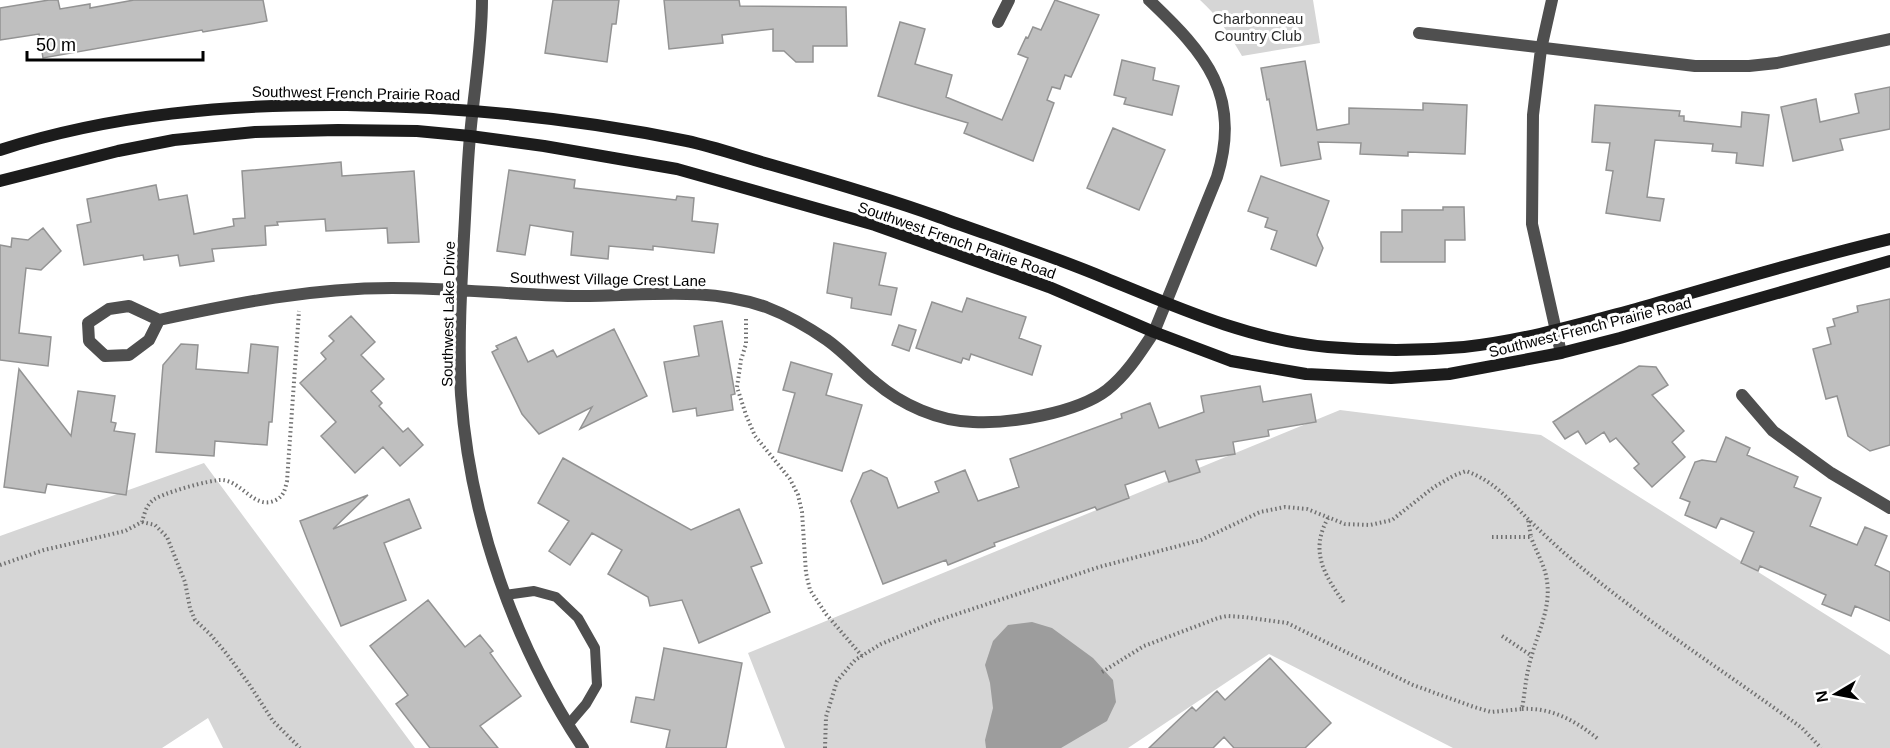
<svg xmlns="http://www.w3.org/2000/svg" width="1890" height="748" font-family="Helvetica,sans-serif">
<rect width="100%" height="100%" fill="#fff"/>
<path fill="#d6d6d6" d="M 1200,0 L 1313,0 L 1320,43 L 1242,56 C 1230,35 1218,16 1200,0 Z
M 1340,410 L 1541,435 L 1890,655 L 1890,748 L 1453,748 L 1269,654 L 1128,748 L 785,748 L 748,653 Z
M 204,463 L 415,748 L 223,748 L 208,718 L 162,748 L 0,748 L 0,536 Z"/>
<path fill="#9d9d9d" d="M 1032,622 L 1052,628 L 1093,658 L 1113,680 L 1116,702 L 1107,721 L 1061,748 L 986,748 L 985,740 L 993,708 L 990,683 L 985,665 L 993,641 L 1008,625 Z"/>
<path fill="#bfbfbf" stroke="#939393" stroke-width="1.5" d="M 49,0 L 58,0 L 60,9 L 90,4 L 90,8 L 134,0 L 263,0 L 267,21 L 203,32 L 202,30 L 43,58 L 39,34 L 0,40 L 0,8 Z
M 553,0 L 619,0 L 616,24 L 612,24 L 607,62 L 545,53 Z
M 664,0 L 739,0 L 740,6 L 846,7 L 847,46 L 813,46 L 813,62 L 796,62 L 784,51 L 773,51 L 773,29 L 722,35 L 723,43 L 669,49 Z
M 1055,0 L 1099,15 L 1071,77 L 1065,75 L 1060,89 L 1052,87 L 1047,100 L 1054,103 L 1033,161 L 964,133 L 968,123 L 878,96 L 900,22 L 925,29 L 915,64 L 952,75 L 946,97 L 1002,120 L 1028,58 L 1018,54 L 1026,37 L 1028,38 L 1033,27 L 1041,30 Z
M 1122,60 L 1155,68 L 1153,80 L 1179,86 L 1172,115 L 1124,104 L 1126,98 L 1114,95 Z
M 1305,61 L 1317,130 L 1349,124 L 1349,108 L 1423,110 L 1423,103 L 1467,105 L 1465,154 L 1408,152 L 1408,156 L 1360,154 L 1361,143 L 1318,142 L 1321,159 L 1281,166 L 1269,99 L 1267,100 L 1261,68 Z
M 1890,87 L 1890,129 L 1840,139 L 1843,150 L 1793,161 L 1781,107 L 1816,99 L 1820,122 L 1859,113 L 1855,94 Z
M 1595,105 L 1680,111 L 1679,116 L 1684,116 L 1684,121 L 1741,127 L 1742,112 L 1769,115 L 1763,166 L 1736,163 L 1737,153 L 1712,151 L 1713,144 L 1655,140 L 1647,197 L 1664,199 L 1660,221 L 1606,213 L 1613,171 L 1606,170 L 1610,143 L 1592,142 Z
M 1113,128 L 1165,150 L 1139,210 L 1087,188 Z
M 341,162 L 342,176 L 414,171 L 419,242 L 388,243 L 387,228 L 326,231 L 325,219 L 277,222 L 278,225 L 265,226 L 266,245 L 212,249 L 214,261 L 180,266 L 178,255 L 144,260 L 143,255 L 84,265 L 77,225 L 91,222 L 87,199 L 156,185 L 159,200 L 187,195 L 194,234 L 234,226 L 233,219 L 245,218 L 242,171 Z
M 509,170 L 575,180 L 574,188 L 676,200 L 677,196 L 694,198 L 692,221 L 718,224 L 714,253 L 653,246 L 653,250 L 609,246 L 608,259 L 571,255 L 573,232 L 530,225 L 525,255 L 497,251 Z
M 1261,176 L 1329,201 L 1317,235 L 1323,248 L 1316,266 L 1271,249 L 1277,231 L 1265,227 L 1268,218 L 1248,211 Z
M 1443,207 L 1464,207 L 1465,240 L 1445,240 L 1445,262 L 1381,262 L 1381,232 L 1402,232 L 1402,210 L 1443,210 Z
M 43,228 L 61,251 L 41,270 L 26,268 L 19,333 L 51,337 L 48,366 L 0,360 L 0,245 L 11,247 L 12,238 L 28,240 Z
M 834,243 L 886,253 L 879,285 L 897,288 L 891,315 L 851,308 L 852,298 L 827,293 Z
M 967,298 L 1026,317 L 1019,338 L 1041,346 L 1032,375 L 971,354 L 969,360 L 963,358 L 961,363 L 916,348 L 932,302 L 962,312 Z
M 1890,299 L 1890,445 L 1870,451 L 1848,436 L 1837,396 L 1826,399 L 1813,349 L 1831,344 L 1827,328 L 1835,326 L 1833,319 L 1858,312 L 1857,306 Z
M 351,316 L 375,342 L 361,355 L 384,379 L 371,391 L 382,403 L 379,406 L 403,432 L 408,428 L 423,445 L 400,466 L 383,447 L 355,473 L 321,436 L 336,422 L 300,383 L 326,359 L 321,353 L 334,341 L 329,336 Z
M 722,321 L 735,394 L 731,395 L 733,410 L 697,416 L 696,408 L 673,412 L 664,362 L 699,356 L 694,326 Z
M 899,325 L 916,330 L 909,351 L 892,345 Z
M 614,329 L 647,396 L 580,429 L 592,407 L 539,434 L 522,414 L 492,352 L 498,349 L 496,346 L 516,337 L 528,362 L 553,350 L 557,357 Z
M 181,344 L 198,345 L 196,369 L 248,373 L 251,344 L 278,347 L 272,422 L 269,422 L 267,445 L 215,441 L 214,456 L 156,452 L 163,365 Z
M 791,362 L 832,374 L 826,395 L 862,405 L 842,471 L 778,452 L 795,393 L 783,390 Z
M 1639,366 L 1656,367 L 1668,385 L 1652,395 L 1684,431 L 1672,442 L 1685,457 L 1652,487 L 1634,468 L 1639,464 L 1616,438 L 1610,442 L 1604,432 L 1586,444 L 1578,431 L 1565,439 L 1553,422 Z
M 19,369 L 71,436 L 78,391 L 115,396 L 111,422 L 116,423 L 114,431 L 135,434 L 126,495 L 47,484 L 45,493 L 4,487 Z
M 1260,386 L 1263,402 L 1311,394 L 1316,422 L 1268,430 L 1269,436 L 1233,442 L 1235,454 L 1196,460 L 1200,472 L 1169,482 L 1165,471 L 1125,485 L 1129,498 L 1097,510 L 1095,507 L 994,543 L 995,546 L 948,565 L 946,560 L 883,584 L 851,501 L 863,473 L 871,470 L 887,478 L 898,508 L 939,492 L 935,482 L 965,470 L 978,501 L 1019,487 L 1010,459 L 1122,418 L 1121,414 L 1150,403 L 1159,428 L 1204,412 L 1201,396 Z
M 1726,437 L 1750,448 L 1747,455 L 1798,477 L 1794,487 L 1821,498 L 1810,526 L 1857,545 L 1865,527 L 1887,536 L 1875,565 L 1890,572 L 1890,621 L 1855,606 L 1851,616 L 1822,604 L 1826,595 L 1760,566 L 1758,571 L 1741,563 L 1754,532 L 1721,518 L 1716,528 L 1685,515 L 1690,502 L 1680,498 L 1695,462 L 1702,460 L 1716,462 Z
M 563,458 L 691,530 L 739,509 L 762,563 L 751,567 L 770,612 L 699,643 L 682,600 L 650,606 L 648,597 L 608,574 L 622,550 L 592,533 L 570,565 L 549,551 L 569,521 L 538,503 Z
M 368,495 L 333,529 L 409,499 L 421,528 L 384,543 L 406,600 L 341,626 L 300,521 Z
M 428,600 L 465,647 L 480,635 L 493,651 L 490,653 L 521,696 L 480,726 L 498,748 L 430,748 L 396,704 L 408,695 L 370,646 Z
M 664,648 L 742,663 L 726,748 L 666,748 L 670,730 L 631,722 L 636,697 L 654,700 Z
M 1270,658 L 1331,723 L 1305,748 L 1234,748 L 1224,737 L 1213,748 L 1149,748 L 1192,707 L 1196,711 L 1217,691 L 1225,700 Z"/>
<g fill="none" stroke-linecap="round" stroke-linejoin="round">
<path stroke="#717171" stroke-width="4" stroke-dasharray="1.5 3" stroke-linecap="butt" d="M 746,319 L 746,344 L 741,360 L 737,387 L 746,415 L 755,436 L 790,479 L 798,495 L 802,512 L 806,573 L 810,590 L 826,614 L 862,656
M 1328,518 C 1309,552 1325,576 1345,604
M 142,522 L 155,525 L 167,537 L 185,582 L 190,608 L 195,620 L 210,634 L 226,653 L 249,684 L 273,721 L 300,748
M 1492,537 L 1531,537 L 1528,519
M 0,565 L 44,550 L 125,531 L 142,522 C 144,515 146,506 152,501 C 158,494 213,479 222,480 C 242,481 255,511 276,500 C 284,496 285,489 287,481 L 299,311
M 1502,636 L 1532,656
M 1102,672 L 1144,646 L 1218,618 L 1227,616 L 1244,617 L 1287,623 L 1413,685 L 1474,707 L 1491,712 L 1522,709 C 1525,692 1526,674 1531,658 C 1538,632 1551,608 1547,581 C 1545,565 1536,552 1531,537
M 1522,709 C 1551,707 1576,721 1598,739
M 825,748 L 826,717 L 837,681 L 855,660 L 881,644 L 936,621 L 1099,567 L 1201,540 L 1260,512 L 1285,507 L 1307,509 L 1345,524 L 1370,525 L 1392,520 L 1434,487 L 1453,476 L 1466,471 C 1491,480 1505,495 1523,514 C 1540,531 1558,548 1577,564 C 1648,623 1727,673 1802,728 L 1821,748"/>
<path stroke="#4f4f4f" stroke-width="10" d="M 505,595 L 534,591 L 556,597 L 578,618 L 595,648 L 597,685 L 586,704 L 568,725"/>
<path stroke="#4f4f4f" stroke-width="12" d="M 482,0 C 482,45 474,91 470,136 C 467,169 466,203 464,236 C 461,289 458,342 461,395 C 470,520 514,644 583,748
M 1552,0 L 1541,49 L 1533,115 L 1532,224 L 1561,353
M 998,22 L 1009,0
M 1419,33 L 1695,66 L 1749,66 L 1777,63 L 1890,39
M 129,306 L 159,320 L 149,340 L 129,355 L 105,356 L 89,341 L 88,323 L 109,309 Z
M 159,320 C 237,303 312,288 392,288 C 453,288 514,295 574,296 C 639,297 703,285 766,307 C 787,315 808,327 827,340 C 844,352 859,369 875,382 C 902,405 938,421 973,422 C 1010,424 1077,413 1107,390 C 1127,374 1140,353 1154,332 L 1217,177 C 1242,95 1206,54 1149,0
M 1742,395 L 1773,431 L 1831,473 L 1890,508"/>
<path stroke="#1c1c1c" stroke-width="12" d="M 0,150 C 112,114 230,104 347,105 C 461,107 575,118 687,141 C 715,147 743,157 772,165 C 828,181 884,197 939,217 C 994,237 1050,255 1105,278 C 1176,307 1249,340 1328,347 C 1373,351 1419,351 1464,347 C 1522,341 1580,324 1636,309 C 1720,285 1805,259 1890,239
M 0,181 L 118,151 L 174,140 L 255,132 L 338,130 L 417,131 L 470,136 L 544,146 L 677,169 L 875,225 L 1049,287 L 1154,332 L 1231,361 L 1306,374 L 1391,378 L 1449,374 L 1561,353 L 1620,338 L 1890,261"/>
</g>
<g text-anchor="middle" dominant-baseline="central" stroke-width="6" stroke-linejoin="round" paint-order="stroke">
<g font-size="15" fill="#2d2d2d" stroke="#fff">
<text x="1258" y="18">Charbonneau<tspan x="1258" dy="17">Country Club</tspan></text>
</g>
<g font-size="15" fill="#000" stroke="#fff">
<text transform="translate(356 93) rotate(1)">Southwest French Prairie Road</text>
<text transform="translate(957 240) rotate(19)">Southwest French Prairie Road</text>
<text transform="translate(608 279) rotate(1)">Southwest Village Crest Lane</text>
<text transform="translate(448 314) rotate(-89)">Southwest Lake Drive</text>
<text transform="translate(1590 327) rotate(-14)">Southwest French Prairie Road</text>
</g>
</g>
<g transform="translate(1836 694) rotate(260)" stroke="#ffffff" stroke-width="4.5" paint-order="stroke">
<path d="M0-4.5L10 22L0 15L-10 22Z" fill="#000000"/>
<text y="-9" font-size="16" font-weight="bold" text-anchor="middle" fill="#000000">N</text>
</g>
<path d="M27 51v9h176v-9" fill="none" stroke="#000000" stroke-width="3"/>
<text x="36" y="51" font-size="18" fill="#000000" stroke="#ffffff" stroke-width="4.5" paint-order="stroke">50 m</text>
</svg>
